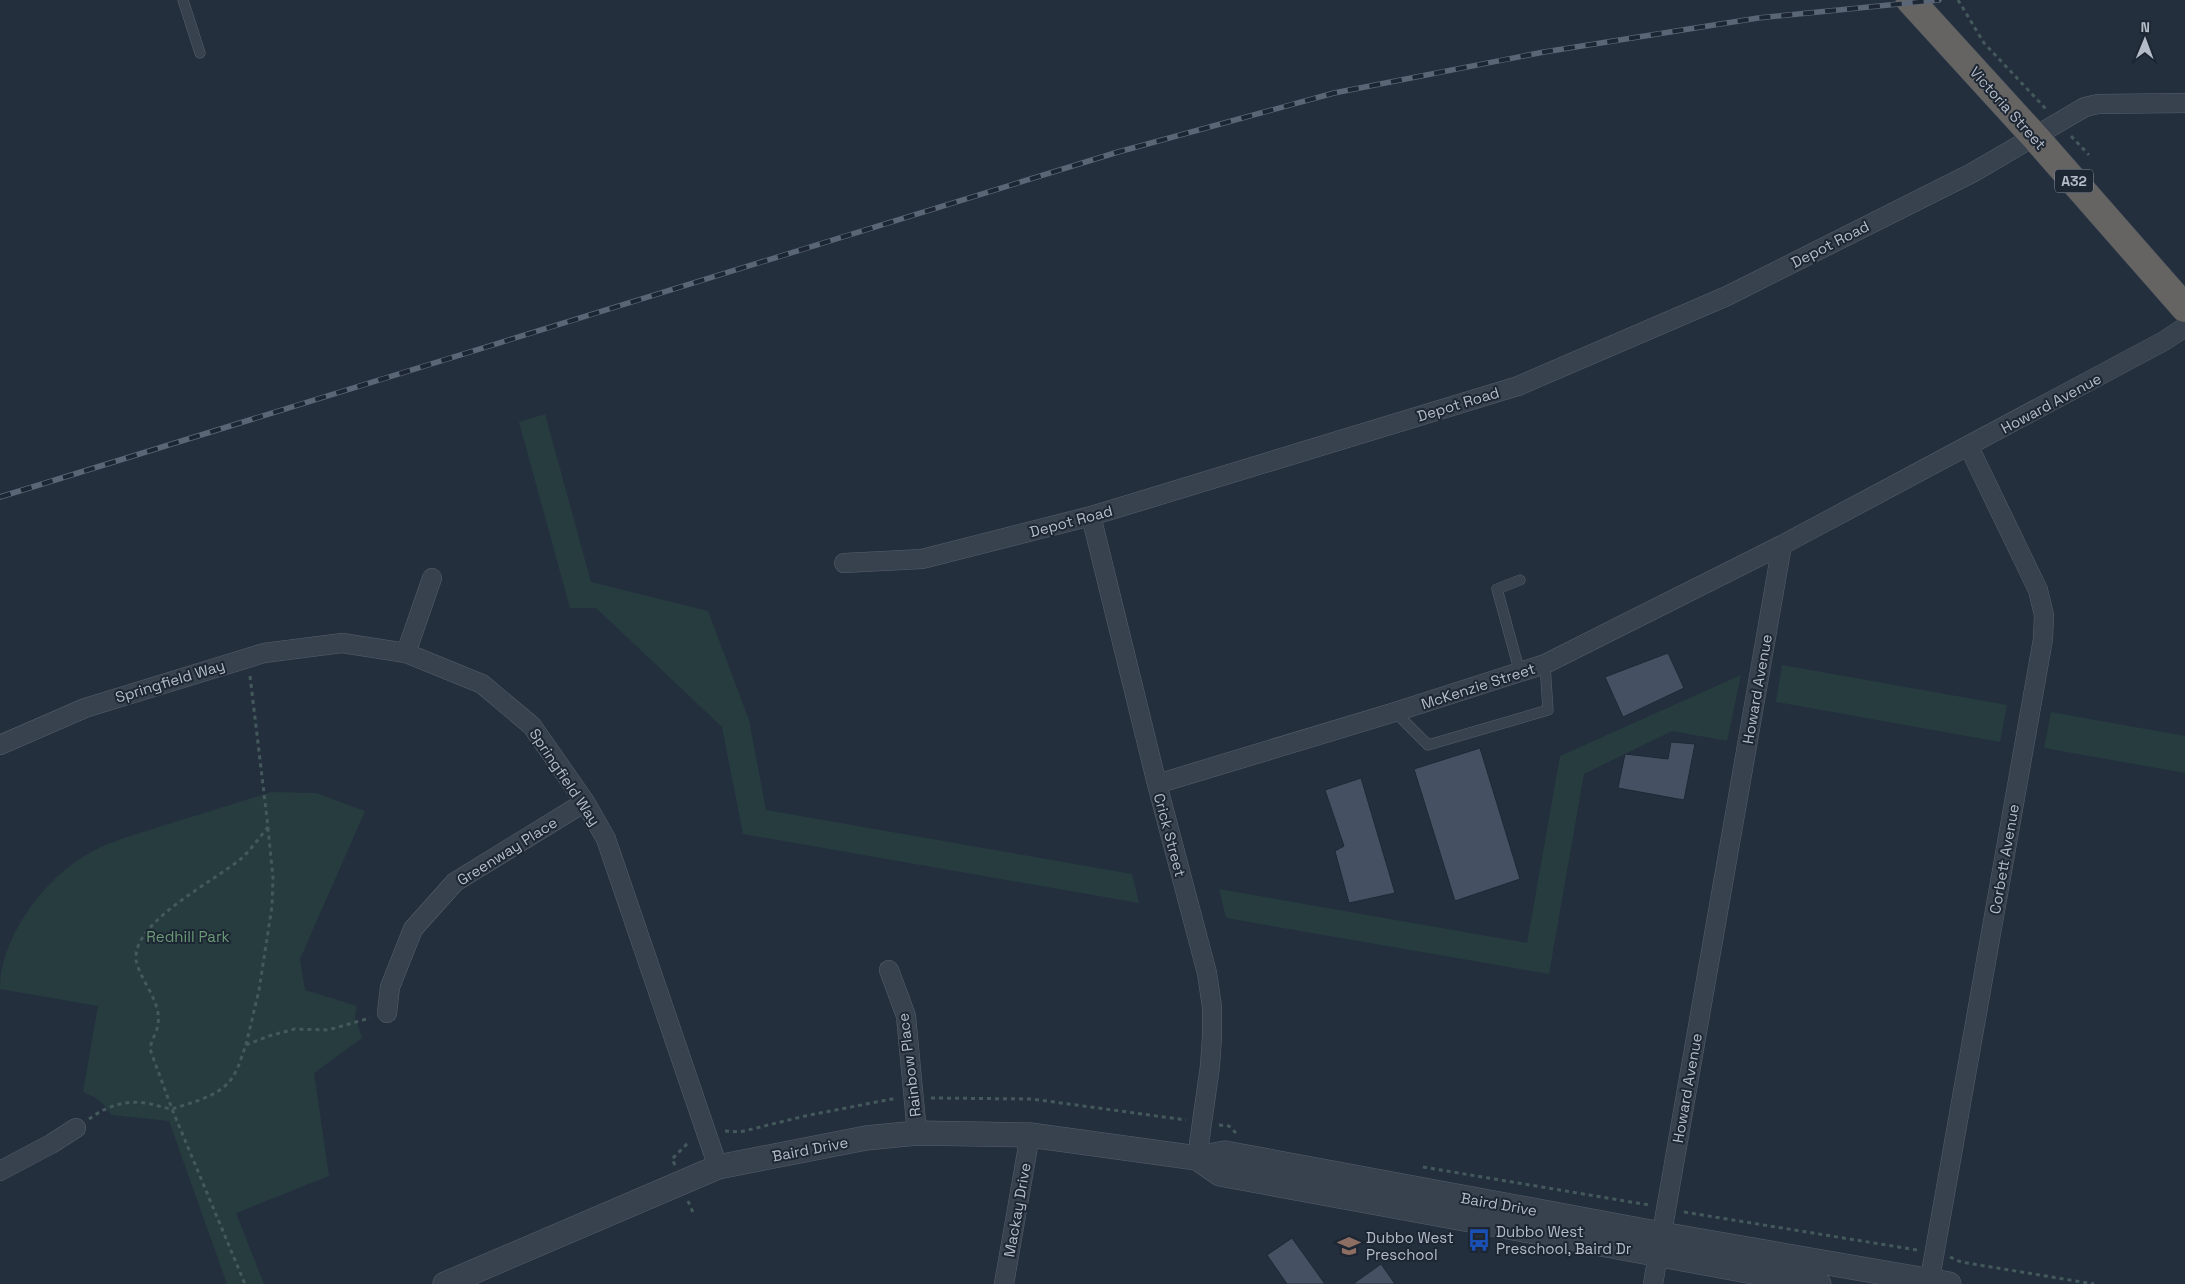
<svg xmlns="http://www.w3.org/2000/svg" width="2185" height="1284" font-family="'Space Grotesk',sans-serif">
<rect width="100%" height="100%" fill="#242f3e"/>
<path fill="#263c3f" d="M 545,414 L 591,582 L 708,611 L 749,720 L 766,810 L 1132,874 L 1139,903 L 743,834 L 722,727 L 596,608 L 570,608 L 519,422 Z
M 1782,665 L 2007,705 L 2000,742 L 1776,702 Z
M 1741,675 L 1727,741 L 1672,731 L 1584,774 L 1549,974 L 1226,918 L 1219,889 L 1527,943 L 1560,756 Z
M 2051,712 L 2185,736 L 2185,773 L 2044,748 Z
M 271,792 L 316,793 L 365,811 L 300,959 L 305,990 L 357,1006 L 355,1017 L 362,1038 L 314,1073 L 329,1176 L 236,1213 L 264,1284 L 227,1284 L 169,1121 L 111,1115 C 105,1103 96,1097 83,1092 L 98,1006 L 0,989 C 0,939 40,885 81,858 C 105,842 135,835 162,826 C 198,815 234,804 271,792 Z"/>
<path fill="#455162" stroke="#1f2835" d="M 1668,653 L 1684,688 L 1623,717 L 1605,677 Z
M 1671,742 L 1695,744 L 1684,800 L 1618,788 L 1625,754 L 1668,759 Z
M 1480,748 L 1520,879 L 1455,901 L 1414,769 Z
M 1361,778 L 1395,893 L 1349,903 L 1335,851 L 1344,846 L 1325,790 Z
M 1292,1238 L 1325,1284 L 1287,1284 L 1267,1255 Z
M 1381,1264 L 1395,1284 L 1353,1284 Z"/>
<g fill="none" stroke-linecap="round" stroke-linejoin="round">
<defs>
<path id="service" d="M 183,0 L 200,53
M 1520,673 L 1497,589 L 1520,580
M 1395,712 L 1428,745 L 1548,710 L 1545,664"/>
<path id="minor" d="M 1091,516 L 1157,784 L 1207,973 L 1212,1007 L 1212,1037 L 1210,1066 L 1197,1158
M 844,563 L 922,559 L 1091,516 L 1518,386 L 1727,296 L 1972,173 L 2085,107 L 2098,104 L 2185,103
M 406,653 L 432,578
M 0,745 L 85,708 L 264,653 L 342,643 L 406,653 L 482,684 L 532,726 L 585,802 L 606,839 L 718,1167
M 1157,784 L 1395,712 L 1545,664 L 1782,545
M 889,970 L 906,1016 L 917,1133
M 387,1013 L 390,987 L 413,929 L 455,882 L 585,802
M 0,1171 L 51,1144 L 76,1128
M 1004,1284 L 1030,1135
M 1653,1284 L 1782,545 L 2164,341 L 2185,327
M 1929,1284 L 2043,639 L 2044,615 L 2038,590 L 1969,447"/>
<path id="tertiary" d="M 1197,1158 L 1220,1174 L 1819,1284
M 445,1284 L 718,1167 L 866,1138 L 917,1133 L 1030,1135 L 1197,1158 L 1225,1153 L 1661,1234 L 1949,1284"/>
<path id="trunk" d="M 1910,0 L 2035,137 L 2185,308"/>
</defs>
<use href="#service" stroke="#565f6c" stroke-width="11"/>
<use href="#minor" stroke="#565f6c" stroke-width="20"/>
<use href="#tertiary" stroke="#565f6c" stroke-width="25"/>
<use href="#trunk" stroke="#434c59" stroke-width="29"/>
<path stroke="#44595c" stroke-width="3" stroke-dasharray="4 4" stroke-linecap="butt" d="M 1958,0 L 1984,43 L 2046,109
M 2071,136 L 2089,155
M 250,676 L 268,827 C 260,837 252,848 243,857 C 217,880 133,921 136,959 C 138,978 162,1001 158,1024 C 157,1033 151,1040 150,1049 L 172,1109 C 190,1103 216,1097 229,1082 C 238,1072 241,1057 246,1045 L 269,1036 L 295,1029 L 328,1030 L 370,1018
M 246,1045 L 259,990 L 272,906 L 273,878 L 268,828
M 931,1098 L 1032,1099 L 1186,1120
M 89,1119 C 105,1107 124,1100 145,1103 C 154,1104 163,1108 172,1109 L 245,1284
M 1219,1125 L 1229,1126 L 1237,1134
M 725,1131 L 740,1132 L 805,1116 L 897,1098
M 675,1165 L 672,1159 L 687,1144 L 691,1143
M 1423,1167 L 1649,1205
M 688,1201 L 694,1215
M 1684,1212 L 1917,1250
M 1950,1257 L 1961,1262 L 2094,1284"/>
<use href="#service" stroke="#38414e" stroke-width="10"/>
<use href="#minor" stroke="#38414e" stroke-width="19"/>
<use href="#tertiary" stroke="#38414e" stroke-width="24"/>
<use href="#trunk" stroke="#656462" stroke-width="28"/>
<defs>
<path id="rail" d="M 0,497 L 1118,152 L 1334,93 L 1544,52 L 1758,18 L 1939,0"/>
</defs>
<use href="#rail" stroke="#5a6575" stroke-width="5.5"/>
<use href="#rail" stroke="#1d2633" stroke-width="4" stroke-dasharray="11" stroke-linecap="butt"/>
</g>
<defs>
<symbol id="bus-bare" viewBox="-9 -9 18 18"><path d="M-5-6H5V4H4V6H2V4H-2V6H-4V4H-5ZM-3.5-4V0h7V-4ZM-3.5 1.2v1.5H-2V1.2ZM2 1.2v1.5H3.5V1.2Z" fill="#1a4fb4" stroke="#1d2633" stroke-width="2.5" paint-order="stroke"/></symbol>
<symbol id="school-bare" viewBox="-9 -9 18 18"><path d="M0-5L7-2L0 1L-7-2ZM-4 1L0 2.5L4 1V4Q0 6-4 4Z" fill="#8d6e63" stroke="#1d2633" stroke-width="2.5" paint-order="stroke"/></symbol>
</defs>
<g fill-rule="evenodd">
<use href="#bus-bare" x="1463" y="1224" width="32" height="32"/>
<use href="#school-bare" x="1333" y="1230" width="32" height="32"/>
</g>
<g text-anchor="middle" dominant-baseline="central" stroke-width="4" stroke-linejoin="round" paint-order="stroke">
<rect fill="#1d2633" stroke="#878f9c" stroke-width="1" x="2055" y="169.5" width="38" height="23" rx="4"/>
<g font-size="14" font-weight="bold" fill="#b4bcc9">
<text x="2074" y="181">A32</text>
</g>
<g font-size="15" fill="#b4bcc9" stroke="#1d2633">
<text transform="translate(2008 108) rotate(48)">Victoria Street</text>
<text transform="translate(1830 244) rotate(-27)">Depot Road</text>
<text transform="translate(2051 403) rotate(-28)">Howard Avenue</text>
<text transform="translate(1458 404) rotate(-17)">Depot Road</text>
<text transform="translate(1071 521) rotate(-15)">Depot Road</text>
<text transform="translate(170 681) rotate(-17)">Springfield Way</text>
<text transform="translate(1478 686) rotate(-18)">McKenzie Street</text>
<text transform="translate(1757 689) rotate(-80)">Howard Avenue</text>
<text transform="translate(565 777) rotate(56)">Springfield Way</text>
<text transform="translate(1170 835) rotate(75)">Crick Street</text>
<text transform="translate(507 851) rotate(-32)">Greenway Place</text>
<text transform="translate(2004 859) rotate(-80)">Corbett Avenue</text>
<text transform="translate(909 1065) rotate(-97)">Rainbow Place</text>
<text transform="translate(1687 1088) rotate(-80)">Howard Avenue</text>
<text transform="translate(810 1149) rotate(-11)">Baird Drive</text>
<text transform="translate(1499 1204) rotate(10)">Baird Drive</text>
<text transform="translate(1017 1210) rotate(-80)">Mackay Drive</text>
</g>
<g font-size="15" fill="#6b9a76" stroke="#1d2633">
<text x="188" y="936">Redhill Park</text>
</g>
<g font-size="15" fill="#b4bcc9" stroke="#1d2633" text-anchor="start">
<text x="1496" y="1231">Dubbo West<tspan x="1496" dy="17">Preschool, Baird Dr</tspan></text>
<text x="1366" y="1237">Dubbo West<tspan x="1366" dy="17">Preschool</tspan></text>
</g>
</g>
<g transform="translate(2145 40) rotate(1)" stroke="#1d2633" stroke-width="4" paint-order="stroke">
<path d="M0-4L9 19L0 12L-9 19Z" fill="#b4bcc9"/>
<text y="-8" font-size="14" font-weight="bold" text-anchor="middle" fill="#b4bcc9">N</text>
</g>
</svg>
